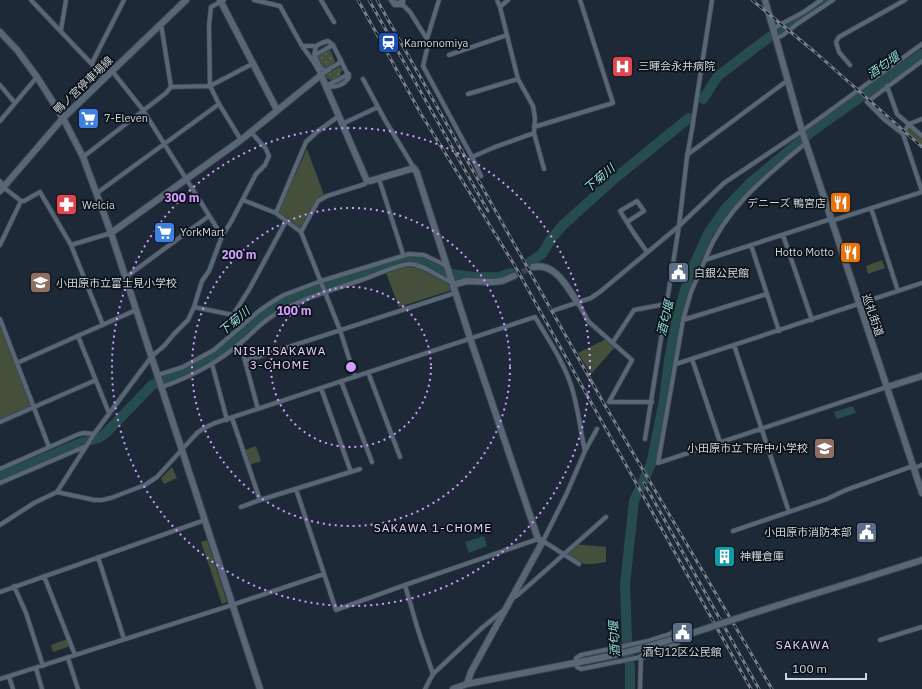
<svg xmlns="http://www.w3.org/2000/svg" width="922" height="689" font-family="'IBM Plex Sans','Noto Sans JP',sans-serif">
<defs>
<pattern id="grass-dots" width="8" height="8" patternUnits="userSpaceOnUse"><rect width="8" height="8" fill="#44503c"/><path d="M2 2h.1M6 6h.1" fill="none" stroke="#5e6858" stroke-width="1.8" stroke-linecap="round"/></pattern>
</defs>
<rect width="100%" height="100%" fill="#1d2937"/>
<path fill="url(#grass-dots)" d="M 329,50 L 331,51 L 335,62 L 327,68 L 323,67 L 318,56 L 319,55 Z
M 339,67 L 340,67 L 342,70 L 340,76 L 332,80 L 326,78 L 326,75 Z"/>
<path fill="#44503c" d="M 909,126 L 922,138 L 922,148 L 905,133 Z
M 307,149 L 324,195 L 316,200 L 300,228 L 278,212 Z
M 882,260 L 885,268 L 868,274 L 866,266 Z
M 406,267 L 418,268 L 451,285 L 452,290 L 399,307 L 386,273 Z
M 0,326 L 31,406 L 0,419 Z
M 606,339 L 615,347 L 591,374 L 578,353 Z
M 256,446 L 261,461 L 250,465 L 245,450 Z
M 172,467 L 177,478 L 164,484 L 161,478 Z
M 207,540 L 227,602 L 222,604 L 201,542 Z
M 572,544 L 606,547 L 606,562 C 583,566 582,565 563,552 Z
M 67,639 L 70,646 L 53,652 L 51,645 Z"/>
<path fill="#274c4d" d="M 853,406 L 856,413 L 837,419 L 834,412 Z
M 484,536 L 487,546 L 469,553 L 465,542 Z"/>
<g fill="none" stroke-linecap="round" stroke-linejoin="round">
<path stroke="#274c4d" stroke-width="10" d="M 703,99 L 718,76 L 768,38 L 826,0
M 530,262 L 542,254 L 551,239 L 563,225 L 614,179 L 689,118
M 0,477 L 80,443 L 99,438 L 106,433 L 152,385 L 174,376 L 208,359 L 228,345 L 261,315 L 276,306 L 308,291 L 405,260 C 424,259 427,266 443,272 C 453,276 488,278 499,277 C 503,276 507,274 511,273
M 630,689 L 630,668 L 627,639 L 625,585 L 634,501 L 651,464 L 664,400 L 669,360 L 676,323 L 689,275 L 698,256 L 709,232 L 725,209 L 752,181 L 814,130 L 922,54"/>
<path stroke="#384350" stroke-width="6" stroke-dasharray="6 3" stroke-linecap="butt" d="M 514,276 L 533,267"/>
<defs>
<path id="street" d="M 31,0 L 105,78
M 224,0 L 211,7 L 209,25 L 210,86 L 219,104 L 241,140
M 254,0 L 280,6 L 302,46 L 313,61
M 321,0 L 334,22
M 439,0 L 427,39 L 428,45 L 423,66 L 472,157 L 495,147 L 534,133 L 535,118 L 533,106 L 518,79 L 500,7 L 508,0
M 497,0 L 500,7
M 402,4 L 410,12 L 427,39
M 774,28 L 804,12 L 821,0
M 61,30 L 66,0
M 777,38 L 783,35 L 797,24 L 833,0
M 333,45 L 315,55 C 317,61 319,68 325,71 L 338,64 L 341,60
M 302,46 L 316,46
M 449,55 L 507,35
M 922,61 L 867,102 L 885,120 L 903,134 L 922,191
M 92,63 L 124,0
M 850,65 L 839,52 L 836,42 L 839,37 L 905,0
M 112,71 L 143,110 L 222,236
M 363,79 L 385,120 L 414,168
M 0,85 L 15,103
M 326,86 L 349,74
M 887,86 L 897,114 L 922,136
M 171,87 L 210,86 L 254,63
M 326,87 C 335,87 344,86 349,77 L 333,45 L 328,41 C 311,46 317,47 313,61 L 321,75 L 330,69
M 468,94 L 518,79
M 0,121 L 37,77
M 342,124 L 378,107
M 534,127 L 613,103 L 580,0
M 534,133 L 544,169
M 903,134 L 909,124 L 922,119
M 687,155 L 788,80
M 83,157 L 166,93 L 171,87 L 161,24
M 472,157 L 481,176
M 379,179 L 403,254
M 0,181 L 3,187 L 21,201 L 0,245
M 97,193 L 219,104
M 243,200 L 276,213 L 301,232 L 340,330 L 355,377
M 21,201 L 24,201 L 40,192 L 71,245 L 103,325
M 871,208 L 898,291
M 276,213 L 306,142 L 318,131 L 339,116
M 831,219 L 705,260 L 691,292 L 683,320 L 658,463 L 887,387
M 831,221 L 922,192
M 627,222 L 644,211 L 637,201 L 620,211 L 633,232 L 647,252
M 301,232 L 318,201 L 327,196 L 365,184 L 367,181
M 783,235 L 812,320
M 71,245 L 111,233
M 751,245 L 779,331
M 705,260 C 723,210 766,176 806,143
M 126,277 L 209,216
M 578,303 L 589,322 L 632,360 L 609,402 L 652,402
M 194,307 L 233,315 L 250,288 L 286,221
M 555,310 L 591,298 L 601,291 L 679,226 L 724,183 L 802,131 L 922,44
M 233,315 L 243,325
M 0,319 L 49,447
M 683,320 L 767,294
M 78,336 L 109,413
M 613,342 L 634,310 L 666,304
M 240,344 L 245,361
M 734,345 L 789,512
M 692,359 L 720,442
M 17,363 L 136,310
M 212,364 L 227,420
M 676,364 L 922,283
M 368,372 L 400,457
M 158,375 L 183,367 L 214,350 L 259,311 L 272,302 L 284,295 L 321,281 L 409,254 L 424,255 L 447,266
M 341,381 L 372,462
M 162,387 C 190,377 216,364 239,344 C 251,335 260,323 274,315 C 301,298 334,290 364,279 C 376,275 399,264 410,264 C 426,265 438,278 452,282
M 321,388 L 351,472
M 258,409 L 245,361 L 455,293
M 232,418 L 260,500 L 241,507
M 0,422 L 96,380
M 645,439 L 679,226 L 687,157 L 692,129 L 712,0
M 914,468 L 922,465
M 0,469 L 79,434 L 85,433 L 94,434
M 0,483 L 84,447
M 296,489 L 336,610 L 405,585 L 418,630 L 433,674
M 57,492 L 94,500 L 102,500 L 111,498 L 145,485 L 157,477 L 197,433 L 204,428 L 215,423 L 535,317 C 548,339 563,361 571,385 C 578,406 580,429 585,451
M 260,500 L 360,469
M 0,525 L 34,503 L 57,492 L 94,434 L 152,356 L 164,346 L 174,334 L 188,320 L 194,307 L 202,281 L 209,271 L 222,236 L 231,222 L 256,174 L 265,165 L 269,156 L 266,149 L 251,132
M 733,531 L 827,499 L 846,490 L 913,466
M 98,557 L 124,639
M 579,564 L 543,541 L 566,495 L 585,451 L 597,429
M 44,576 L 75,655
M 405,585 L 538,539
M 14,586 L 26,613 L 43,666
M 0,592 L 205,520
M 513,598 L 519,594 L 606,517
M 880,640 L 922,627
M 68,658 L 78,689
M 36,668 L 42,689
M 9,677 L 13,689
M 0,679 L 232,605 L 324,574
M 425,689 L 433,674 L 483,627 L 504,610
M 640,689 L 641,657 L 581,669 L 577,667 L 576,658 L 581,655 L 648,641 L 673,633"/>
<path id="secondary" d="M 220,0 L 277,110
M 392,0 L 395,4 L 402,4 L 402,0
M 765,0 L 802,131 L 922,493
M 0,32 L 17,50 L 37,77 L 63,118 L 83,157 L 111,233 L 260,689
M 0,191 L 63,118 L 186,0
M 111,233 L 241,140 L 321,75 L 367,181 L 370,181 L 414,168 L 417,173 L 470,338 L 538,539 L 543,541 L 471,672 L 467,684
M 533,267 C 555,262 567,287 578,303
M 453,285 L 467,281 L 493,282 L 502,281 L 514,276
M 887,387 L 922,376
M 881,573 L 922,560
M 641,657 L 677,645 L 673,633
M 453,689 L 467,684 L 600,658"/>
</defs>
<use href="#street" stroke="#3b4550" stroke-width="5.5"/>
<use href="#secondary" stroke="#3b4550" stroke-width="8"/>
<use href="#street" stroke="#596676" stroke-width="4"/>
<use href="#secondary" stroke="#596676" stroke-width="6"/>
<defs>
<path id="rail" d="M 358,0 L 421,114 L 515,266 L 751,689
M 369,0 L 488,211
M 377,0 L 603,402 L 772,689
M 752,0 L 816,53 L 922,147
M 644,483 L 759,689"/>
</defs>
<use href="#rail" stroke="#76808b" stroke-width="3"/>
<use href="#rail" stroke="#0c1218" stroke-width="1.5" stroke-dasharray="4.5" stroke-linecap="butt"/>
<defs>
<path id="secondary-bridge" d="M 600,658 C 655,647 706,628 760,611 C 800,598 841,586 881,573"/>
</defs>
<use href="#secondary-bridge" stroke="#3b4550" stroke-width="8" stroke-linecap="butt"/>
<use href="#secondary-bridge" stroke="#596676" stroke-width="6"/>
</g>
<g fill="none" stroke="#d19dfe" stroke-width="2" stroke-dasharray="2 4">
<circle cx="351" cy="367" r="80"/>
<circle cx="351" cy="367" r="159"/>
<circle cx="351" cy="367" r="239"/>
</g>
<defs>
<symbol id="station-square" viewBox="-11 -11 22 22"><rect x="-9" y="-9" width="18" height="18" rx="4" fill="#1a4fb4" stroke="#0c1218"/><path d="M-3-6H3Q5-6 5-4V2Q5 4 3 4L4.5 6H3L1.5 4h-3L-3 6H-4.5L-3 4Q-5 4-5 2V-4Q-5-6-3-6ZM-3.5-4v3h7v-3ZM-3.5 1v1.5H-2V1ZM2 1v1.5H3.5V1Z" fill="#fff"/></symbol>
<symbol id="hospital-square" viewBox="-11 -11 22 22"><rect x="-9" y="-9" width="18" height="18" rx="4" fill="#e0444e" stroke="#0c1218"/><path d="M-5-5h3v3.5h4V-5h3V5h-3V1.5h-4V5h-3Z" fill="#fff"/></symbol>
<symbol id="supermarket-square" viewBox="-11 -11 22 22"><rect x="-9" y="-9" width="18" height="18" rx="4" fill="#3f7fe0" stroke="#0c1218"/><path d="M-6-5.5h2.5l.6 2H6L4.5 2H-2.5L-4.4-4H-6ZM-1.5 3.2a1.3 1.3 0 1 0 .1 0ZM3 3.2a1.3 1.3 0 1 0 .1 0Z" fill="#fff"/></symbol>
<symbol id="restaurant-square" viewBox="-11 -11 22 22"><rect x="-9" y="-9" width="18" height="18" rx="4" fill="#e8710a" stroke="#0c1218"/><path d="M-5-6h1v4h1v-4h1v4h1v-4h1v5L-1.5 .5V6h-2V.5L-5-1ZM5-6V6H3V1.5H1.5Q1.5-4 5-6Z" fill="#fff"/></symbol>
<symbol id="pharmacy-square" viewBox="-11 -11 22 22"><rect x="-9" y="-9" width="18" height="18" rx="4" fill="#e0444e" stroke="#0c1218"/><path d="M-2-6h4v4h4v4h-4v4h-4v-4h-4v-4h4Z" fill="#fff"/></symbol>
<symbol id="civic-square" viewBox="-11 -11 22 22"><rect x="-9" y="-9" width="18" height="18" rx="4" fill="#5c6f8a" stroke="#0c1218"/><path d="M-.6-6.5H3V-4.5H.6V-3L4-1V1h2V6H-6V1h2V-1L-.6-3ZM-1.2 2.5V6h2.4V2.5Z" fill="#fff"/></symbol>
<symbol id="school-square" viewBox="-11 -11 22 22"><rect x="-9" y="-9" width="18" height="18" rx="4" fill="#8d6e63" stroke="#0c1218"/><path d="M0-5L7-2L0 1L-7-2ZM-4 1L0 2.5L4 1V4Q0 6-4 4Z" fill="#fff"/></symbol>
<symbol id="building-square" viewBox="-11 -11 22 22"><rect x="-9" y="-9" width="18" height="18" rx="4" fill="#0f9aa8" stroke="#0c1218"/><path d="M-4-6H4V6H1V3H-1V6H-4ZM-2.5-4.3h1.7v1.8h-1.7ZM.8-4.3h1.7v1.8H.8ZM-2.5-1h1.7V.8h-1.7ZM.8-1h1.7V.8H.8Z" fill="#fff"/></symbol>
</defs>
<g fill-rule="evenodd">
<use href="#station-square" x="376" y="30" width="25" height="25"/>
<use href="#hospital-square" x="610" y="54" width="25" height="25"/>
<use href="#supermarket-square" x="76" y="106" width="25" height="25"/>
<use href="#restaurant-square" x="828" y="190" width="25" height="25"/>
<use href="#pharmacy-square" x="54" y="192" width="25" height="25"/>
<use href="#supermarket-square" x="152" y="220" width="25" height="25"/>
<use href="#restaurant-square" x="838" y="240" width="25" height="25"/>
<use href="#civic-square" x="666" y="260" width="25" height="25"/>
<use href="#school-square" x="28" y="270" width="25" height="25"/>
<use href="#school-square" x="812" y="436" width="25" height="25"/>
<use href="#civic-square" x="854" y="520" width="25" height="25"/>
<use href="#building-square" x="712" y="544" width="25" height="25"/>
<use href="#civic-square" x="670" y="620" width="25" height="25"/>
</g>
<g text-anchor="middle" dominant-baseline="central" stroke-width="3.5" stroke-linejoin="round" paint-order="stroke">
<g font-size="11" fill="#ced6df" stroke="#0c1218" text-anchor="start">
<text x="404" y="43">Kamonomiya</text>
<text x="638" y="66">三暉会永井病院</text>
<text x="104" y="118">7-Eleven</text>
<text x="826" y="203" text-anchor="end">デニーズ 鴨宮店</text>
<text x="82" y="205">Welcia</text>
<text x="180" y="232">YorkMart</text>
<text x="834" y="252" text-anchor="end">Hotto Motto</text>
<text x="694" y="273">白銀公民館</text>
<text x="56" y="283">小田原市立富士見小学校</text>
<text x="808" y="448" text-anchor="end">小田原市立下府中小学校</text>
<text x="852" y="532" text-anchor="end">小田原市消防本部</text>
<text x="740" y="556">神糧倉庫</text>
<text x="682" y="652" text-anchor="middle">酒匂12区公民館</text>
</g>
<g font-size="11" fill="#ced6df" stroke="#0c1218">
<text transform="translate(83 85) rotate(-44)">鴨ノ宮停車場線</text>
<text transform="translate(873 315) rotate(71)">巡礼街道</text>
</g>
<g font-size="12" font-style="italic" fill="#91dadb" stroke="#0c1218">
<text transform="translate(883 65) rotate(-35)">酒匂堰</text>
<text transform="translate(599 178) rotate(-41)">下菊川</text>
<text transform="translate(665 318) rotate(-77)">酒匂堰</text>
<text transform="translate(234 321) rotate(-40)">下菊川</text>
<text transform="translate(614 639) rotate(-93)">酒匂堰</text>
</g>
<g font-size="12" letter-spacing="1" fill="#e8d4fd" stroke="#0c1218">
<text x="280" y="350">NISHISAKAWA<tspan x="280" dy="14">3-CHOME</tspan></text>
<text x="433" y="527">SAKAWA 1-CHOME</text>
<text x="803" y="644">SAKAWA</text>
</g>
</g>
<circle cx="351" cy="367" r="6" fill="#d19dfe" stroke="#0c1218" stroke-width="2"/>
<g font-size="12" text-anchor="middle" font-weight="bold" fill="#d19dfe" stroke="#0c1218" stroke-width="3.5" stroke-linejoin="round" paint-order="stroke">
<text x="182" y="202">300 m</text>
<text x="239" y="259">200 m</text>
<text x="294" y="315">100 m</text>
</g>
<path d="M786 673v6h80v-6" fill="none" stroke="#ced6df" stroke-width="2"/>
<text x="792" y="673" font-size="12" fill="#ced6df" stroke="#0c1218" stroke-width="3" paint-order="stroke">100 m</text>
</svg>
